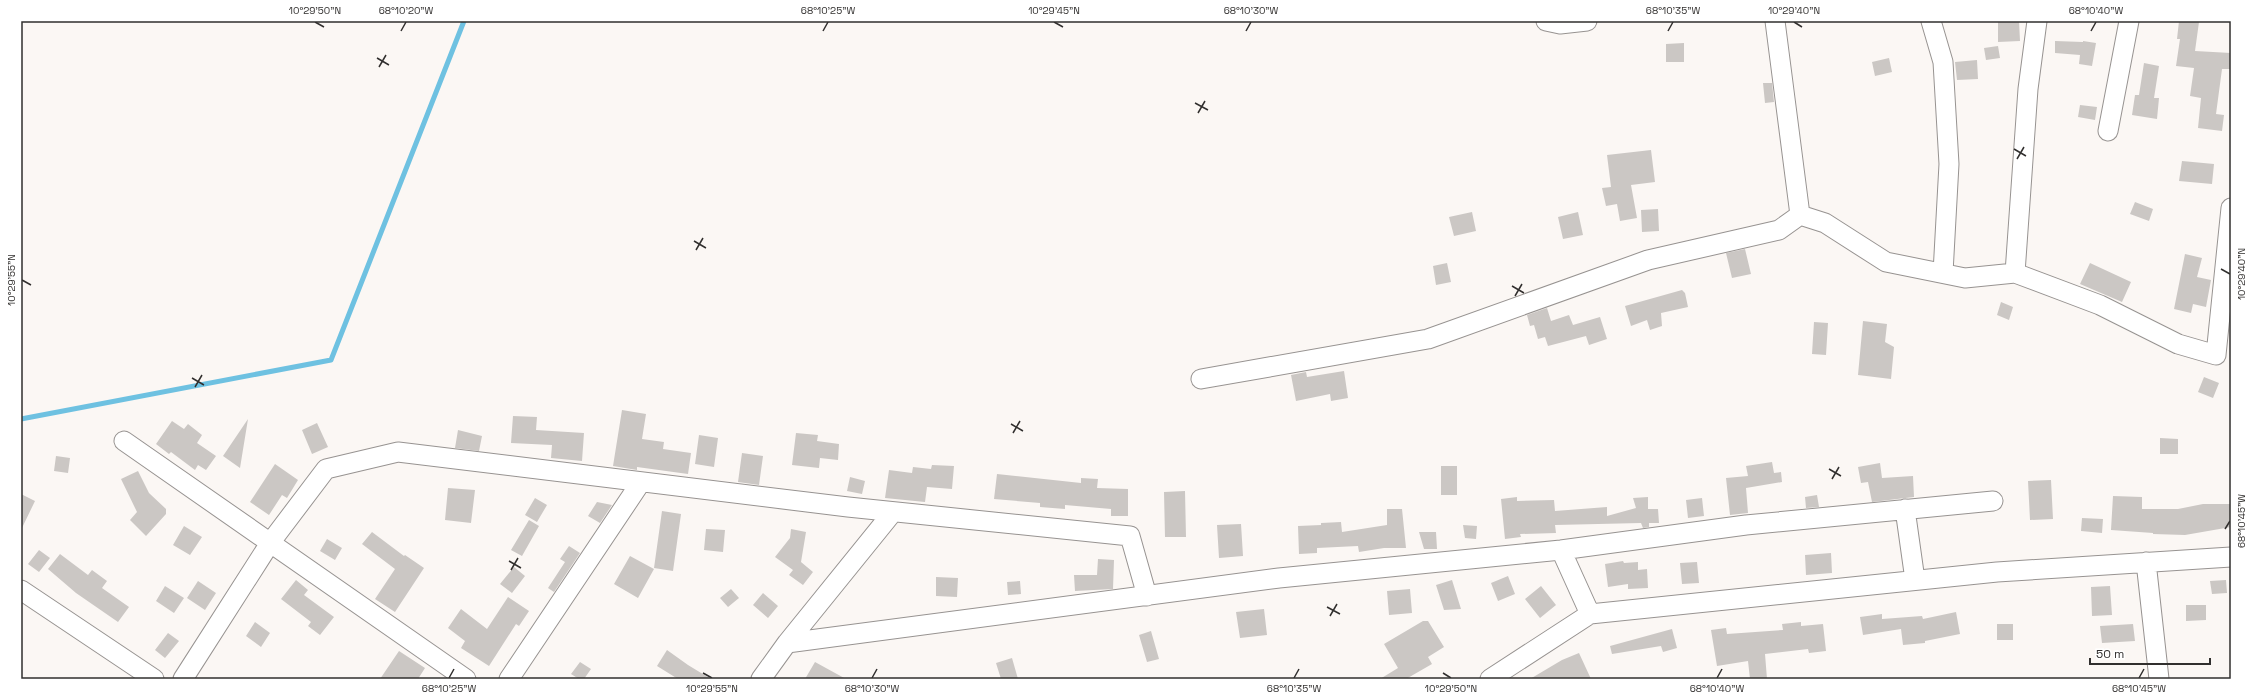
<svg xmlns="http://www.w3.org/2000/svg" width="2252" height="700" font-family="'Space Grotesk',sans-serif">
<rect width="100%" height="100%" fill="#fbf7f4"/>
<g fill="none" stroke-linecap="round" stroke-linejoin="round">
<path stroke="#6ec1e1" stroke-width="5" d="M 21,419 L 331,360 L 464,21"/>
</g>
<path fill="#cbc7c4" d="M 1998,21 L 2019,21 L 2020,41 L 1998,42 Z
M 2179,21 L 2199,22 L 2195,51 L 2231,53 L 2231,69 L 2222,69 L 2216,114 L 2224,115 L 2222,131 L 2198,128 L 2201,98 L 2190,96 L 2194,68 L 2176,66 L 2180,39 L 2177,39 Z
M 2055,41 L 2083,42 L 2083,41 L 2096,43 L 2092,66 L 2079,64 L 2080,55 L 2055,53 Z
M 1684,43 L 1684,62 L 1666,62 L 1666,44 Z
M 1998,46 L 2000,58 L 1986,60 L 1984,48 Z
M 1889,58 L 1892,72 L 1875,76 L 1872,62 Z
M 1977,60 L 1978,79 L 1957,80 L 1955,62 Z
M 2144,63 L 2159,66 L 2154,98 L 2159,98 L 2157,119 L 2132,115 L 2135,95 L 2139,95 Z
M 1763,83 L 1772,83 L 1774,102 L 1765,103 Z
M 2080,105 L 2097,107 L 2095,120 L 2078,117 Z
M 1651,150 L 1655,182 L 1631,185 L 1637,218 L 1620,221 L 1617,204 L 1606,206 L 1602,188 L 1611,187 L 1607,155 Z
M 2182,161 L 2214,164 L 2212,184 L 2179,181 Z
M 2135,202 L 2153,209 L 2149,221 L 2130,214 Z
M 1658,209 L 1659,231 L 1642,232 L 1641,210 Z
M 1472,212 L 1476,231 L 1454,236 L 1449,217 Z
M 1578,212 L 1583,235 L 1563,239 L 1558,217 Z
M 1745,249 L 1751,274 L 1732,278 L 1726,253 Z
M 2185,254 L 2202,258 L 2197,277 L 2211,280 L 2206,307 L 2193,304 L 2191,313 L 2174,309 Z
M 1447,263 L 1451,282 L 1436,285 L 1433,266 Z
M 2090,263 L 2131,282 L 2122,302 L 2080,284 Z
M 1682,290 L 1685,293 L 1688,307 L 1661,313 L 1662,326 L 1650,330 L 1647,320 L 1631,326 L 1625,306 Z
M 2001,302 L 2013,307 L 2009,320 L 1997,315 Z
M 1547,308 L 1551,321 L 1569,315 L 1573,325 L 1600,317 L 1607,339 L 1589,345 L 1586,336 L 1548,346 L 1545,337 L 1538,339 L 1534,325 L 1530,326 L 1527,315 Z
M 1863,321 L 1887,324 L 1885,342 L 1894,347 L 1891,379 L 1858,375 Z
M 1814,322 L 1828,323 L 1826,355 L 1812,354 Z
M 1344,371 L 1348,398 L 1331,401 L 1330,394 L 1296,401 L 1291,375 L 1306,372 L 1307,377 Z
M 2204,377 L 2219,383 L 2213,398 L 2198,392 Z
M 622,410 L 646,414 L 642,439 L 664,442 L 663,449 L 691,453 L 688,474 L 637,467 L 637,470 L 613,466 Z
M 513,416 L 537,417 L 536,430 L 584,433 L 582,461 L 551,458 L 552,445 L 511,443 Z
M 248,419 L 240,468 L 223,456 Z
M 172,421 L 184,429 L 188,424 L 202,435 L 197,443 L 216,456 L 206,470 L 198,465 L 195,470 L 171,452 L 169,454 L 156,444 Z
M 317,423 L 328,447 L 312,454 L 302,430 Z
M 458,430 L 482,436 L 479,451 L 455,448 Z
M 796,433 L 818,435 L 817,441 L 839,444 L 838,460 L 820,458 L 819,468 L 792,465 Z
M 699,435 L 718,438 L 714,467 L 695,464 Z
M 2160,438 L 2178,439 L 2178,454 L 2160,454 Z
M 742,453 L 763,456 L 759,485 L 738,482 Z
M 56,456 L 70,458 L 68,473 L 54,471 Z
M 1772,462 L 1774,473 L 1781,472 L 1782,482 L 1746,488 L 1748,513 L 1730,515 L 1726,478 L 1748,476 L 1746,466 Z
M 1880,463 L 1882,478 L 1913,476 L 1914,497 L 1872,502 L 1868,482 L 1861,483 L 1858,467 Z
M 275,464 L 298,480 L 287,498 L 282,495 L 269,515 L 250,502 Z
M 932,465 L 954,466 L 952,489 L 927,487 L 925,502 L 885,498 L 889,470 L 912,473 L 913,467 L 931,469 Z
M 1441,466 L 1457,466 L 1457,495 L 1441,495 Z
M 138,471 L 149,493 L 166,509 L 166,514 L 146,536 L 130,520 L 137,512 L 121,479 Z
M 997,474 L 1081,483 L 1081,478 L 1098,479 L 1097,488 L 1128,489 L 1128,516 L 1111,516 L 1111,509 L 1065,505 L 1065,509 L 1040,507 L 1040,503 L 994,499 Z
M 850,477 L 865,481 L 862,494 L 847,491 Z
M 2051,480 L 2053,519 L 2030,520 L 2028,481 Z
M 448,488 L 475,490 L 471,523 L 445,520 Z
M 1185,491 L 1186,537 L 1165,537 L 1164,492 Z
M 21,494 L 35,501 L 21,530 Z
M 1817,495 L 1819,507 L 1806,508 L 1805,497 Z
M 2113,496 L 2142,497 L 2142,509 L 2178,509 L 2203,504 L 2231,504 L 2231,527 L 2185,535 L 2153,534 L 2153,533 L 2111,530 Z
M 1517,497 L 1517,501 L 1554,500 L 1555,511 L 1607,507 L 1607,516 L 1636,508 L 1633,498 L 1648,497 L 1648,509 L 1658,509 L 1659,523 L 1649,523 L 1649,527 L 1643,528 L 1641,523 L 1555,525 L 1556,533 L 1520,534 L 1521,537 L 1505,539 L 1501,499 Z
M 535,498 L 547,505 L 537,522 L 525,515 Z
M 1702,498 L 1704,516 L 1688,518 L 1686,500 Z
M 597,502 L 612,505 L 600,523 L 588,516 Z
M 1387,509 L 1402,509 L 1406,548 L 1384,548 L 1359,552 L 1358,546 L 1317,548 L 1317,553 L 1299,554 L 1298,526 L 1321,525 L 1321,523 L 1341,522 L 1342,532 L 1387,525 Z
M 662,511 L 681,514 L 673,571 L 654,568 Z
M 2082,518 L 2103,519 L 2102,533 L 2081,531 Z
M 529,520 L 539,526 L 522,556 L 511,550 Z
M 1241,524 L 1243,556 L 1219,558 L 1217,525 Z
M 1463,525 L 1477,526 L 1476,539 L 1465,538 Z
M 184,526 L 202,537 L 190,555 L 173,545 Z
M 706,529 L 725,530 L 723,552 L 704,550 Z
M 791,529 L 806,532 L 801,562 L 813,572 L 803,585 L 789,575 L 793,570 L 775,557 L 790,538 Z
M 372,532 L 404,556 L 405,555 L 424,568 L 395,612 L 375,599 L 395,569 L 362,544 Z
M 1419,532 L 1436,532 L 1437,549 L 1424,549 Z
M 327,539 L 342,548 L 335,560 L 320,551 Z
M 569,546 L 580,553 L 554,592 L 548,588 L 565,562 L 560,559 Z
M 39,550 L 50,558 L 39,572 L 28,564 Z
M 1831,553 L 1832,573 L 1806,575 L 1805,555 Z
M 60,554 L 88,575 L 92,570 L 107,581 L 102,588 L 129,607 L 118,622 L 76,593 L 48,569 Z
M 630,556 L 654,569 L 638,598 L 614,584 Z
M 1098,559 L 1114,560 L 1113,589 L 1075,591 L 1074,575 L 1097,575 Z
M 1623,561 L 1624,563 L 1638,562 L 1638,570 L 1647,569 L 1648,588 L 1628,589 L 1628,584 L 1608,587 L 1605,564 Z
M 1697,562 L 1699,583 L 1682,584 L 1680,563 Z
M 514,567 L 525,576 L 512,593 L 500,584 Z
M 1508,576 L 1515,594 L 1498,601 L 1491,583 Z
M 936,577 L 958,578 L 957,597 L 936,596 Z
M 296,580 L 308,590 L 304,595 L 334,617 L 320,635 L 308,626 L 311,622 L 281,599 Z
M 1452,580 L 1461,609 L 1444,610 L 1436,585 Z
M 2226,580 L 2227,593 L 2212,594 L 2210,581 Z
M 198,581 L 216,593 L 205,610 L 187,598 Z
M 1020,581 L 1021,594 L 1008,595 L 1007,582 Z
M 165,586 L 184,598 L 174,613 L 156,601 Z
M 1541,586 L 1556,605 L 1540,618 L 1525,599 Z
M 2110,586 L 2112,615 L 2092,616 L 2091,587 Z
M 731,589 L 739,598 L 728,607 L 720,598 Z
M 1410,589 L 1412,613 L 1389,615 L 1387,591 Z
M 763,593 L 778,606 L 768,618 L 753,605 Z
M 508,597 L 529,611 L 519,626 L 516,624 L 489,666 L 461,648 L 465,641 L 448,628 L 461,609 L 487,629 Z
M 2186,605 L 2206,605 L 2206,620 L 2186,621 Z
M 1264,609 L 1267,635 L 1240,638 L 1236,612 Z
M 1956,612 L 1960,634 L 1925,641 L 1925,643 L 1903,645 L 1901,629 L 1863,635 L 1860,617 L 1882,614 L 1882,619 L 1922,616 L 1923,619 Z
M 1423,621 L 1428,621 L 1444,647 L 1428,657 L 1432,664 L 1406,679 L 1380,679 L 1398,668 L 1384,644 Z
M 255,622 L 270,633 L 261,647 L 246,636 Z
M 1801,622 L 1801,626 L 1823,624 L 1826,651 L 1809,653 L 1808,649 L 1765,654 L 1767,679 L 1750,679 L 1748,661 L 1717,666 L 1711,630 L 1726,628 L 1727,634 L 1783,630 L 1782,624 Z
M 1997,624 L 2013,624 L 2013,640 L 1997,640 Z
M 2133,624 L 2135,641 L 2102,643 L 2100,626 Z
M 1672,629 L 1677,648 L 1663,652 L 1661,646 L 1612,654 L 1610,646 Z
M 1151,631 L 1159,659 L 1147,662 L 1139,635 Z
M 168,633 L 179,641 L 165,658 L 155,650 Z
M 667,650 L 688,665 L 711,679 L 678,679 L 657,666 Z
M 399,651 L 425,668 L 418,679 L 380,679 Z
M 1579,653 L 1591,679 L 1530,679 L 1562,660 Z
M 1012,658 L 1018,679 L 1001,679 L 996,663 Z
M 580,662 L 591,669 L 584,679 L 579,679 L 571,674 Z
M 815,662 L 846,679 L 805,679 Z"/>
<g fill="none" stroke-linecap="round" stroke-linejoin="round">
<defs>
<path id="minor" d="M 1546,21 L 1560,24 L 1587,21
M 1775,21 L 1800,215
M 1931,21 L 1943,62 L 1949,164 L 1943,273
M 2108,131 L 2129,21
M 2015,273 L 2028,89 L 2037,21
M 1201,379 L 1428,339 L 1648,260 L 1779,230 L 1800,215 L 1825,223 L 1886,262 L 1965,278 L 2015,273 L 2100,305 L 2178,344 L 2216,355 L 2231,208
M 124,441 L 466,679
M 1905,509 L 1915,580
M 1561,550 L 1590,614
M 2146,562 L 2159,679
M 21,590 L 154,679
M 787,643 L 1279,578 L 1561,550 L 1746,525 L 1993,501
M 183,679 L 270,543 L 326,469 L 398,452 L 848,507 L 1130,536 L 1147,596
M 509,679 L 641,482
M 761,679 L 787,643 L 893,512
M 1490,679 L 1590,614 L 1997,572 L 2231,557"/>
</defs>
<use href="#minor" stroke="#979391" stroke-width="21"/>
<use href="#minor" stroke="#fff" stroke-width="19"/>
</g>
<path fill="none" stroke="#312f2e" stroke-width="1.5" d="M 315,22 L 324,27M 1054,22 L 1063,27M 1794,22 L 1802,27M 401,31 L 406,22M 823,31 L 828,22M 1246,31 L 1251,22M 1668,31 L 1673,22M 2091,31 L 2096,22M 377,58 L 389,65M 379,67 L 386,55M 1195,103 L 1208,110M 1198,113 L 1205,101M 2014,149 L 2026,156M 2017,159 L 2024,147M 694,241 L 706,248M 696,250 L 703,238M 2221,269 L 2230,274M 22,280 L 31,285M 1512,286 L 1524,293M 1515,296 L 1522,284M 192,378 L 204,385M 195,387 L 202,375M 1011,424 L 1023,431M 1013,433 L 1020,421M 1829,469 L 1841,476M 1832,479 L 1839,467M 2225,529 L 2230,521M 509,561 L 521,568M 511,570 L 518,558M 1327,607 L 1340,614M 1330,616 L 1337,604M 703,673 L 712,678M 1443,673 L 1451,678M 449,678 L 454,669M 872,678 L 877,669M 1294,678 L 1299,669M 1717,678 L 1722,669M 2139,678 L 2144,669"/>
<rect width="2252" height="700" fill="none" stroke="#ffffff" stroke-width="44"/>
<path d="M2090 658v6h120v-6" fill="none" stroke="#312f2e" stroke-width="2"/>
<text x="2096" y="658" font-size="12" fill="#312f2e" stroke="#ffffff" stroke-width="3" paint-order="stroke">50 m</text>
<rect x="22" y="22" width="2208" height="656" fill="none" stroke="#312f2e" stroke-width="1.5"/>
<g font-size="10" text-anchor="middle" fill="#312f2e">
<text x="315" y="14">10°29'50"N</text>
<text x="406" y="14">68°10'20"W</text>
<text x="828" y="14">68°10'25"W</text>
<text x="1054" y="14">10°29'45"N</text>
<text x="1251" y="14">68°10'30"W</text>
<text x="1673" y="14">68°10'35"W</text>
<text x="1794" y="14">10°29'40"N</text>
<text x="2096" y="14">68°10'40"W</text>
<text transform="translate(2241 274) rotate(-90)" y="4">10°29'40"N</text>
<text transform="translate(11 280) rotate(-90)" y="4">10°29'55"N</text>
<text transform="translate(2241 521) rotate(-90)" y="4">68°10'45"W</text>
<text x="449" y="692">68°10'25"W</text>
<text x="712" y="692">10°29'55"N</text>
<text x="872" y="692">68°10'30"W</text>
<text x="1294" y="692">68°10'35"W</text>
<text x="1451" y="692">10°29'50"N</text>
<text x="1717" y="692">68°10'40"W</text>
<text x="2139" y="692">68°10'45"W</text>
</g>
</svg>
